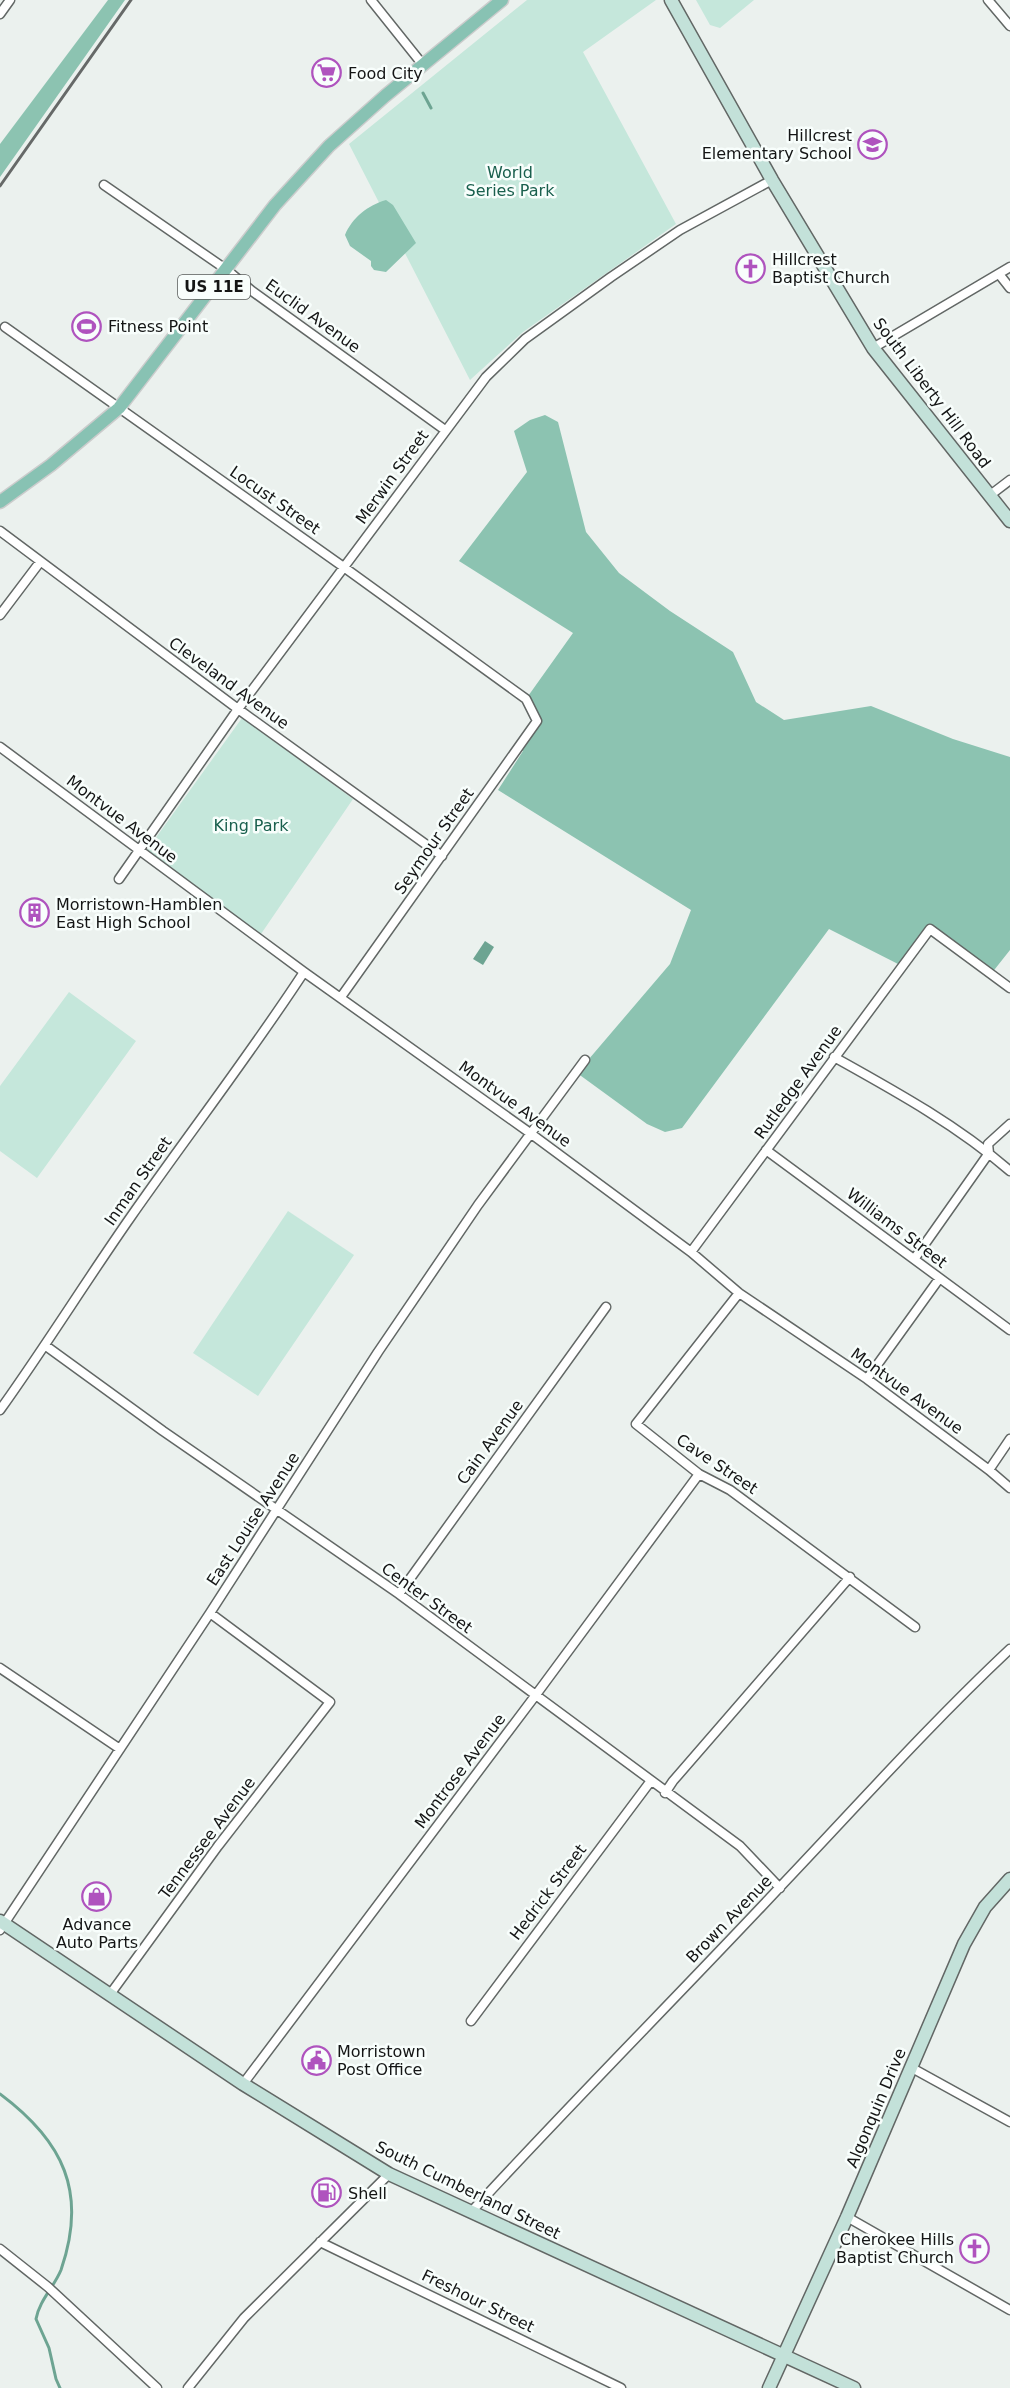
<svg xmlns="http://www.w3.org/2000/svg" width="1010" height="2388" font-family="'DejaVu Sans',sans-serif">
<rect width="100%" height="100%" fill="#ebf1ee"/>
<path fill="#c5e7db" d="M 527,0 L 656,0 L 583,52 L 676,224 L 523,332 L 470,380 L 349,144 Z
M 696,0 L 754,0 L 720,28 L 710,25 Z
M 242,718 L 353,799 L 261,934 L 147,850 Z
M 69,992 L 136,1041 L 37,1178 L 0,1151 L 0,1086 Z
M 288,1211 L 354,1255 L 258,1396 L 193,1353 Z"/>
<path fill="#8cc3b1" d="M 108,0 L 125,0 L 0,177 L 0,144 Z
M 386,200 L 393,205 L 416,243 L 386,272 L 374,270 L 371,266 L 371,261 L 350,246 L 345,235 C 352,218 368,205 386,200 Z
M 545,415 L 558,422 L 586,532 L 619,573 L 670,611 L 733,652 L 756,702 L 784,720 L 871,706 L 953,739 L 1010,757 L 1010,950 L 991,974 L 930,929 L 902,966 L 829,929 L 682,1128 L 665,1132 L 647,1124 L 577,1073 L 670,964 L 691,910 L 498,790 L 523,751 L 518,748 L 537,721 L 526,699 L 573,633 L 459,561 L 527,472 L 514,431 L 530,420 Z"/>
<path fill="#6da492" d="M 485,941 L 494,947 L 483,965 L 473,959 Z"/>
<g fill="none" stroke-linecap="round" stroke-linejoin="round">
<path stroke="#6da492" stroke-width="3" d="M 423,93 L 431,108
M 0,2094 C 63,2141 88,2192 61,2270 C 54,2287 39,2301 36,2319 L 49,2348 L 56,2379 L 60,2388"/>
<defs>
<path id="street" d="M 371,0 L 423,65
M 988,0 L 1010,26
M 0,14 L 10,0
M 104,185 L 227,270 L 252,291 L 445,430
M 999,274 L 1010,288
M 5,327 L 345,568 L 526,699 L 537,721 L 341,997
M 873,348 L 1010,267
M 989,496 L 1010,480
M 0,531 L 238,709 L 442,856
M 0,615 L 40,562
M 0,747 L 304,972 L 530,1133 L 691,1252 L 739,1293 L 867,1379 L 989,1470 L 1010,1488
M 119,879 L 238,709 L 486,377 L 525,339 L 611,277 L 680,230 L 772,180
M 834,1057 C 895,1091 957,1125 1010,1171
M 766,1150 L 1010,1330
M 691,1252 L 930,929 L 1010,988
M 915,1258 L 989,1153 L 988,1144 L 1010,1124
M 739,1293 L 636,1424 L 699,1474 L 730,1490 L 915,1627
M 46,1346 L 163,1431 L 399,1594 L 740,1846 L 780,1888
M 867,1379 L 939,1279
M 0,1410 C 45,1347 86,1281 130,1218 C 188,1135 249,1056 304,972
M 989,1470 L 1010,1439
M 399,1594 L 606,1307
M 0,1668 L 120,1749
M 665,1793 L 673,1781 L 850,1577
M 0,1930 L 210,1613 L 378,1352 L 478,1205 L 585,1060
M 111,1993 L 218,1846 L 330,1702 L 210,1613
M 471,2021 L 650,1782
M 912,2068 L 1010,2122
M 243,2084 L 535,1696 L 699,1474
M 471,2212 C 572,2102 678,1996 780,1887 C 856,1807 930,1724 1010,1649
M 847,2217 L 1010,2310
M 320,2242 L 621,2388
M 0,2249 L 48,2287 L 157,2388
M 188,2388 L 244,2318 L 389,2174"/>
<path id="secondary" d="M 671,0 L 772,180 L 873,348 L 1010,521
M 0,1921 L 243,2084 L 389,2174 L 854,2388
M 769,2388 L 847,2217 L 964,1944 L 985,1907 L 1010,1879"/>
<path id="primary" d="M 0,502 L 51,465 L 119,408 L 275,205 L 329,146 L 385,96 L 502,0"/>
</defs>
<use href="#street" stroke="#626765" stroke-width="11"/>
<use href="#secondary" stroke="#626765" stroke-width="15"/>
<use href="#primary" stroke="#cbcccc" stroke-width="15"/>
<use href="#street" stroke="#fff" stroke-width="8"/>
<use href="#secondary" stroke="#c3e1d9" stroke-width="12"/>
<use href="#primary" stroke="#88c2b3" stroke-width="12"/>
<path stroke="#666968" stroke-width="3" d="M 0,186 L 131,0"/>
</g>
<defs>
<symbol id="supermarket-ring" viewBox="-11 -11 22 22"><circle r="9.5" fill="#f8fefc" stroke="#af53be" stroke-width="1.5"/><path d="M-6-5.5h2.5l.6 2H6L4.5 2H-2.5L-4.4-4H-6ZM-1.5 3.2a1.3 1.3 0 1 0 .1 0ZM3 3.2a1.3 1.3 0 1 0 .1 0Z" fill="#af53be"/></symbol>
<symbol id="school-ring" viewBox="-11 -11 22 22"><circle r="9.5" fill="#f8fefc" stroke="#af53be" stroke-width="1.5"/><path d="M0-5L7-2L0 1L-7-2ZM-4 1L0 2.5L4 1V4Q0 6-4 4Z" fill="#af53be"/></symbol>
<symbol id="church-ring" viewBox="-11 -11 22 22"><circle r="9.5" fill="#f8fefc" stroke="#af53be" stroke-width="1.5"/><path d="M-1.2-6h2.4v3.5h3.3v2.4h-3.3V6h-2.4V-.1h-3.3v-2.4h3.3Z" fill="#af53be"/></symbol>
<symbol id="stadium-ring" viewBox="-11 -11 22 22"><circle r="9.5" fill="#f8fefc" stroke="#af53be" stroke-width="1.5"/><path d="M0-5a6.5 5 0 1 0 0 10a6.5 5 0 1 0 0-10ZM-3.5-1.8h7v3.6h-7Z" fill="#af53be"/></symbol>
<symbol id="building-ring" viewBox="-11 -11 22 22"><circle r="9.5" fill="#f8fefc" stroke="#af53be" stroke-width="1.5"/><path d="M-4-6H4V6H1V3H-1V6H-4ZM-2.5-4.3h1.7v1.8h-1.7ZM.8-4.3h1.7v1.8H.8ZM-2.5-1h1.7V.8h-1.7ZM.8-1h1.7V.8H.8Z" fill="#af53be"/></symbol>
<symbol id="shop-ring" viewBox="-11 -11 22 22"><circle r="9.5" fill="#f8fefc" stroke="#af53be" stroke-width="1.5"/><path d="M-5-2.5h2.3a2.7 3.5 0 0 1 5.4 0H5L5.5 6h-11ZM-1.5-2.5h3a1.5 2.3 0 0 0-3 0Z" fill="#af53be"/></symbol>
<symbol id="civic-ring" viewBox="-11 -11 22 22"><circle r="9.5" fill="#f8fefc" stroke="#af53be" stroke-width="1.5"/><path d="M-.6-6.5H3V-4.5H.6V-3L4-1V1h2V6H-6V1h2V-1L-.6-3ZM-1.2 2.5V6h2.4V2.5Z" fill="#af53be"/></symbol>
<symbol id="fuel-ring" viewBox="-11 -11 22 22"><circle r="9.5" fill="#f8fefc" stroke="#af53be" stroke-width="1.5"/><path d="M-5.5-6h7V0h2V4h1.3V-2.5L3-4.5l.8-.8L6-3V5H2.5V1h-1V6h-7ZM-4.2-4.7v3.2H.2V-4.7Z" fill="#af53be"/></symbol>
</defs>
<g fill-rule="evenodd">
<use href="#supermarket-ring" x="310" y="56" width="33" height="33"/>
<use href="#school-ring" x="856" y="128" width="33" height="33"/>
<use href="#church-ring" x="734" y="252" width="33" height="33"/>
<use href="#stadium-ring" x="70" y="310" width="33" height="33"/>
<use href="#building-ring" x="18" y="896" width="33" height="33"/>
<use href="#shop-ring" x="80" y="1880" width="33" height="33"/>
<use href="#civic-ring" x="300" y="2044" width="33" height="33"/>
<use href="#fuel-ring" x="310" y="2176" width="33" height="33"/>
<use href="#church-ring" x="958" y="2232" width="33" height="33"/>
</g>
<g text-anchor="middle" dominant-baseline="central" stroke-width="5" stroke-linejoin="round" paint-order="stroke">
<rect fill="#f8fefc" stroke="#585b5a" stroke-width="1.5" x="178" y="275" width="72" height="24" rx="4.5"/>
<g font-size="15" font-weight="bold" fill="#141515">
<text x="214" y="287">US 11E</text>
</g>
<g font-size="16" fill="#141515" stroke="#f8fefc" text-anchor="start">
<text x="348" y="73">Food City</text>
<text x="852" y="135" text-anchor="end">Hillcrest<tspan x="852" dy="18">Elementary School</tspan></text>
<text x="772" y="259">Hillcrest<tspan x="772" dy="18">Baptist Church</tspan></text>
<text x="108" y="326">Fitness Point</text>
<text x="56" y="904">Morristown-Hamblen<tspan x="56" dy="18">East High School</tspan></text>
<text x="97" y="1924" text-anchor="middle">Advance<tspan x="97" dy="18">Auto Parts</tspan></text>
<text x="337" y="2051">Morristown<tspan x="337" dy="18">Post Office</tspan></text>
<text x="348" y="2193">Shell</text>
<text x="954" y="2239" text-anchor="end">Cherokee Hills<tspan x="954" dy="18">Baptist Church</tspan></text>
</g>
<g font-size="16" fill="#1a604e" stroke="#f8fefc">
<text x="510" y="172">World<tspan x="510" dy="18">Series Park</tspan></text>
<text x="251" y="825">King Park</text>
</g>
<g font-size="16" fill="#141515" stroke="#f8fefc">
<text transform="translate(313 316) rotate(36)">Euclid Avenue</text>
<text transform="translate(932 393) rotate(53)">South Liberty Hill Road</text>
<text transform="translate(392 477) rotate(-54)">Merwin Street</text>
<text transform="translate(275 500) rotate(35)">Locust Street</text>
<text transform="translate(229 683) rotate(36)">Cleveland Avenue</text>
<text transform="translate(122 819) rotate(37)">Montvue Avenue</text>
<text transform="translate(434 841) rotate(-55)">Seymour Street</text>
<text transform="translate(798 1082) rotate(-54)">Rutledge Avenue</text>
<text transform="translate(515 1104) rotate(36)">Montvue Avenue</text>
<text transform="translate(138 1181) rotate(-55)">Inman Street</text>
<text transform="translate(897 1228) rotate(37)">Williams Street</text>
<text transform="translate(907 1391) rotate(36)">Montvue Avenue</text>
<text transform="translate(490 1442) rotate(-54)">Cain Avenue</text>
<text transform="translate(717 1464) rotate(34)">Cave Street</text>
<text transform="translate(253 1519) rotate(-57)">East Louise Avenue</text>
<text transform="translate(427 1598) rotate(36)">Center Street</text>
<text transform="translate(460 1771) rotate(-53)">Montrose Avenue</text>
<text transform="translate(207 1838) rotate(-53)">Tennessee Avenue</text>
<text transform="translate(548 1892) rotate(-53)">Hedrick Street</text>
<text transform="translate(729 1919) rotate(-46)">Brown Avenue</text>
<text transform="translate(876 2108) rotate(-67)">Algonquin Drive</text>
<text transform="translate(468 2190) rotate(26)">South Cumberland Street</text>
<text transform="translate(478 2301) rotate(26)">Freshour Street</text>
</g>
</g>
</svg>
